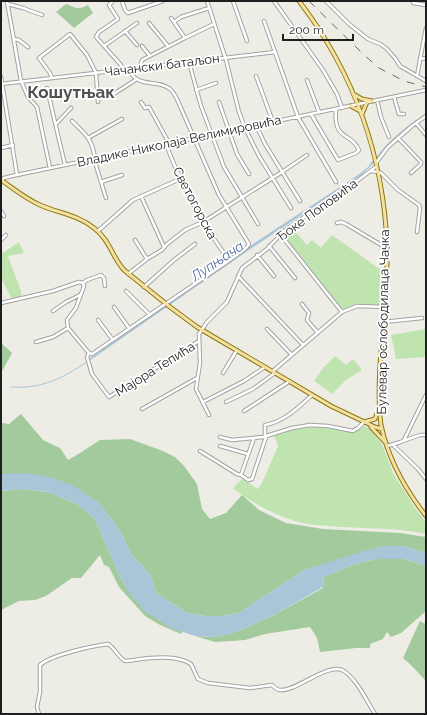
<svg xmlns="http://www.w3.org/2000/svg" width="427" height="715" font-family="Raleway,sans-serif">
<rect width="100%" height="100%" fill="#eeede5"/>
<path fill="#c0e4af" d="M 291,227 L 307,245 L 312,240 L 321,248 L 332,235 L 385,273 L 383,306 C 366,305 359,302 343,310 L 282,233 Z
M 19,242 L 24,253 L 8,256 L 22,294 L 20,297 L 12,299 L 1,278 L 1,254 Z
M 426,329 L 426,357 L 396,359 L 391,335 Z
M 335,356 L 346,365 L 353,359 L 362,370 L 346,380 L 332,394 L 314,381 L 324,367 Z
M 365,426 L 370,429 L 382,444 L 393,473 L 415,508 L 426,522 L 426,534 C 394,527 361,529 328,526 C 315,525 301,524 289,519 C 268,512 250,501 233,488 L 243,478 L 257,489 L 261,485 L 278,446 L 274,435 L 297,429 L 318,427 L 355,432 Z"/>
<path fill="#a2ca9d" d="M 66,4 C 75,8 79,10 88,5 L 93,13 L 74,28 L 56,12 Z
M 1,343 L 12,353 L 1,373 Z
M 21,414 L 43,440 L 60,448 L 68,460 L 80,453 L 100,440 L 130,439 L 163,451 L 175,457 L 184,466 L 197,484 L 202,509 L 210,519 L 226,513 L 242,495 L 259,510 L 286,523 L 323,529 L 400,533 L 426,537 L 426,553 L 404,546 L 385,546 L 304,570 L 239,613 L 222,616 L 206,616 L 187,613 L 156,593 L 151,576 L 131,554 L 119,529 L 98,502 L 8,474 L 1,474 L 1,423 L 9,424 Z
M 20,489 L 48,492 L 77,504 L 95,519 L 118,573 L 128,591 L 171,628 L 182,631 L 181,634 L 160,625 L 145,616 L 119,587 L 109,567 L 104,565 L 100,555 L 81,578 L 72,578 L 46,596 L 35,600 L 19,601 L 1,610 L 1,491 Z
M 377,559 L 405,559 L 426,566 L 426,611 L 401,633 L 391,637 L 387,632 L 383,639 L 370,644 L 370,648 L 356,648 L 320,652 L 317,638 L 310,627 L 265,634 L 245,640 L 231,641 L 215,642 L 195,636 L 216,637 L 233,633 L 274,615 L 323,588 L 324,577 L 355,564 Z
M 420,621 L 426,624 L 426,681 L 410,664 L 403,658 Z"/>
<path fill="#a9c5d8" d="M 373,160 L 374,163 L 360,176 L 249,250 L 89,361 L 89,359 L 250,246 L 358,175 L 368,167 Z
M 23,473 L 50,477 L 72,485 L 98,502 L 119,529 L 131,554 L 151,576 L 156,593 L 187,613 L 206,616 L 222,616 L 239,613 L 304,570 L 364,551 L 385,546 L 404,546 L 426,553 L 426,566 L 405,559 L 377,559 L 355,564 L 324,577 L 323,587 L 274,615 L 233,633 L 216,637 L 195,636 L 171,628 L 144,611 L 128,591 L 118,573 L 95,519 L 77,504 L 48,492 L 20,489 L 1,491 L 1,474 Z"/>
<g fill="none" stroke-linecap="round" stroke-linejoin="round">
<path stroke="#a9c5d8" stroke-width="1" d="M 376,158 C 390,139 406,127 426,114
M 11,387 C 43,389 63,378 88,361"/>
<defs>
<path id="minor" d="M 7,1 L 21,81 L 28,97 L 37,107 L 50,168
M 113,1 L 109,5 L 118,19 L 99,32 L 96,37 L 121,65 L 123,70
M 122,1 L 125,10 L 128,13 L 163,1
M 207,1 L 226,60 L 239,112 L 245,128 L 259,156 L 291,208
M 233,1 L 247,41
M 274,1 L 323,70 L 337,94 L 342,108
M 326,1 L 349,24 L 368,39 L 380,44 L 386,48 L 395,58 L 400,66 L 426,81
M 413,3 L 426,5
M 8,4 L 23,8 L 42,15
M 264,21 L 298,117 L 336,182
M 174,22 L 181,17 L 209,8
M 149,23 L 168,46
M 125,31 L 137,45
M 185,38 L 214,24
M 14,39 L 19,40 L 28,47
M 104,46 L 137,23
M 142,46 L 150,56
M 420,59 L 426,58
M 189,62 L 201,106 L 224,167 L 258,224
M 142,67 L 141,63 L 142,60 L 185,38 L 171,18
M 256,76 L 273,122
M 417,76 L 426,28
M 1,77 L 17,175
M 52,78 L 50,73 L 39,58 L 70,34 L 87,55 L 96,73 L 98,102
M 307,80 L 319,112
M 1,84 L 275,52
M 47,88 L 65,165
M 196,90 L 216,83
M 112,95 L 137,79
M 394,97 L 399,114 L 404,114
M 377,100 L 381,117 L 389,137
M 141,102 L 145,108 L 149,107 L 169,143
M 219,102 L 237,154 L 249,174
M 311,114 L 338,160 L 356,153 L 359,150 C 351,131 333,142 336,109
M 72,121 C 86,135 92,138 95,159
M 416,123 L 426,135
M 56,124 L 71,108
M 256,125 L 265,144 L 300,201
M 88,138 L 122,119
M 398,138 L 421,162 L 421,164 L 411,173
M 166,144 C 178,176 193,208 212,236 C 218,244 223,253 229,259
M 1,148 L 13,145
M 94,159 L 106,198
M 376,163 L 388,147 L 412,126 L 426,116
M 371,171 L 378,172 L 381,173 L 398,190 L 419,205 L 420,208 L 417,232
M 1,180 L 4,178 L 12,176 L 426,90
M 101,182 L 122,175
M 141,196 L 164,247
M 1,211 L 4,216
M 337,223 L 341,222 L 346,224 L 383,246 L 387,248
M 98,231 L 133,200 L 180,179
M 280,234 L 342,312
M 1,240 L 6,235
M 135,240 L 147,259
M 269,246 L 295,278
M 257,255 L 274,276
M 128,274 L 147,259 L 162,250 L 167,244 L 185,230 L 203,222 L 282,172 L 307,155
M 238,276 L 303,345
M 144,287 L 174,260 L 195,244
M 126,291 L 150,315
M 1,303 L 53,291 L 79,282 L 83,283
M 302,304 L 309,313 L 307,320 L 318,333
M 114,307 L 129,328
M 53,311 L 66,302 L 80,295
M 98,320 L 113,340
M 383,322 L 422,318
M 68,328 L 89,353 L 92,354 L 224,264 L 246,248 L 249,244 L 219,195 L 177,99 C 175,96 173,91 170,89 C 157,78 139,90 128,69
M 68,328 L 67,320 L 76,308 L 84,286 L 83,283 L 87,280 L 101,275 L 104,278 L 105,286
M 267,329 L 292,355
M 36,342 L 53,337 L 68,328
M 89,353 L 87,357 L 92,374 L 109,397 L 199,341
M 273,371 L 342,312 L 357,306 L 385,307
M 223,373 L 237,350
M 203,402 L 244,381 L 265,367
M 226,402 L 253,389 L 275,373
M 142,409 L 197,378
M 244,411 L 290,381
M 209,415 L 196,389 L 200,363 L 199,334 L 207,322 L 227,302 L 242,268 L 267,249 L 285,230 L 353,184 L 377,166
M 220,437 L 232,440 L 263,437 L 292,428 L 310,425 L 328,426 L 353,431 L 358,428 L 364,422
M 265,437 L 265,425 C 284,422 299,407 312,395
M 403,441 L 420,435 L 426,435
M 393,445 L 418,469 L 426,479
M 220,446 L 248,454
M 387,446 L 401,442 L 404,440 L 426,395
M 200,451 L 237,474 L 241,475 L 254,438
M 241,475 L 248,480 L 252,479 L 266,437
M 39,714 L 37,707 L 40,692 L 40,665 C 51,655 92,646 108,644 C 115,648 118,657 125,661 C 144,659 174,653 191,664 L 198,679 L 208,683 L 250,688 L 272,685 C 274,687 277,690 280,690 C 296,692 329,661 344,671 C 358,681 366,700 375,714"/>
<path id="major" d="M 299,1 C 354,73 384,157 387,247 C 388,286 383,326 380,365 C 379,384 378,405 381,425 C 388,459 405,489 426,516
M 355,95 L 362,99 L 372,101
M 351,106 L 360,111
M 362,114 L 367,102
M 1,180 C 14,189 26,199 40,205 C 58,213 78,215 94,228 C 110,240 112,257 124,270 L 170,307 L 197,327 L 331,406 L 375,427 L 382,429
M 364,422 L 375,419 L 378,411
M 371,427 L 386,443"/>
</defs>
<use href="#minor" stroke="#a2a2a2" stroke-width="4.5"/>
<use href="#major" stroke="#8c780c" stroke-width="5"/>
<use href="#minor" stroke="#fff" stroke-width="2.5"/>
<use href="#major" stroke="#f4e0a4" stroke-width="3"/>
<path stroke="#6c6c6c" stroke-width="1" stroke-dasharray="8 8" stroke-linecap="butt" d="M 309,1 L 363,54 L 379,68 L 404,81 L 426,87"/>
</g>
<g text-anchor="middle" dominant-baseline="central" stroke-width="3.5" stroke-linejoin="round" paint-order="stroke">
<g font-size="13" fill="#1e1e1e" stroke="#fff">
<text transform="translate(162 65) rotate(-7)">Чачански батаљон</text>
<text transform="translate(179 141) rotate(-12)">Владике Николаја Велимировића</text>
<text transform="translate(195 203) rotate(62)">Светогорска</text>
<text transform="translate(317 210) rotate(-36)">Ђоке Поповића</text>
<text transform="translate(383 322) rotate(-89)">Булевар ослободилаца Чачка</text>
<text transform="translate(155 369) rotate(-32)">Мајора Тепића</text>
</g>
<g font-size="14" font-style="italic" fill="#526da6" stroke="#fff">
<text transform="translate(217 261) rotate(-34)">Лупњача</text>
</g>
<g font-size="17" font-weight="bold" fill="#515151" stroke="#fff">
<text x="71" y="92">Кошутњак</text>
</g>
</g>
<rect width="427" height="715" fill="none" stroke="#1e1e1e" stroke-width="4"/>
<path d="M283 34v6h70v-6" fill="none" stroke="#1e1e1e" stroke-width="2"/>
<text x="289" y="34" font-size="12" fill="#1e1e1e" stroke="#ffffff" stroke-width="3" paint-order="stroke">200 m</text>
</svg>
